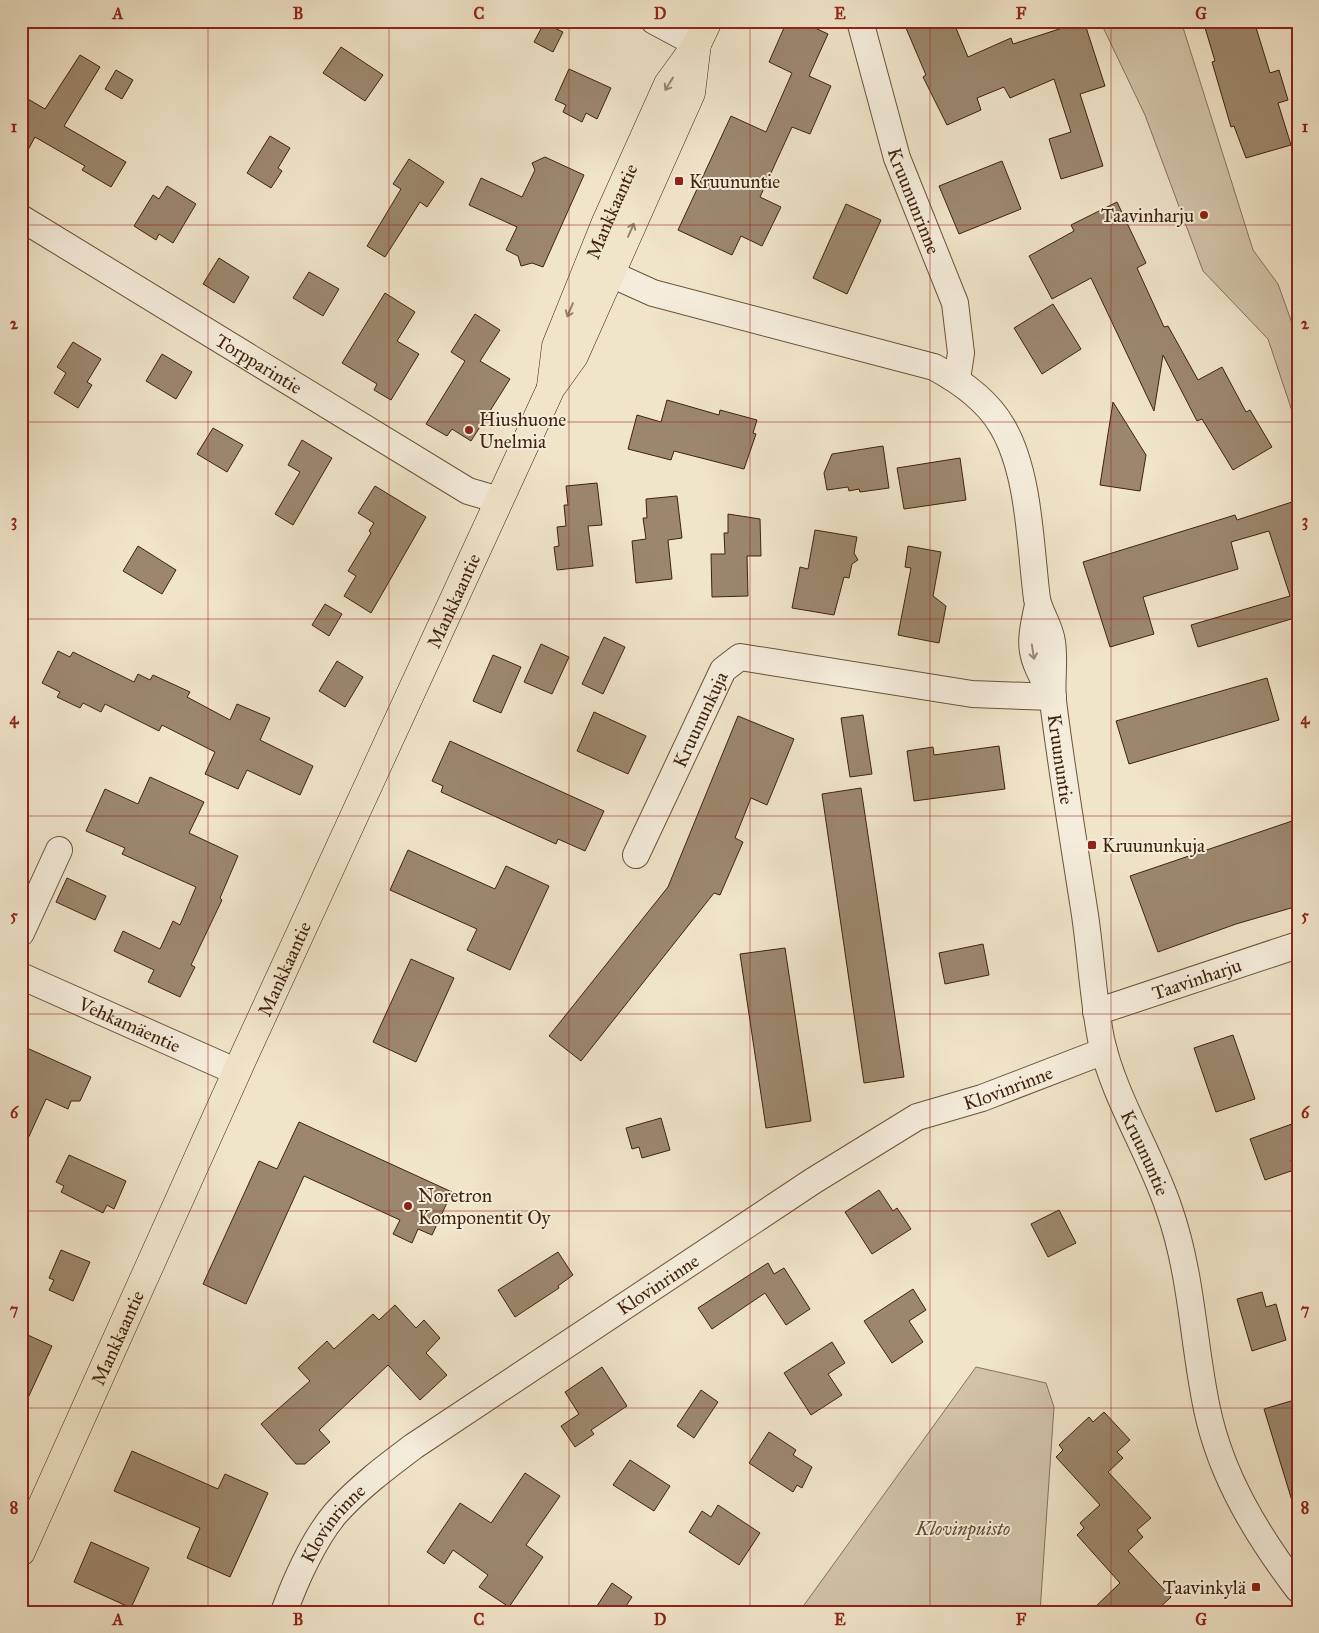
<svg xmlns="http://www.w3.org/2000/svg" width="1319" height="1633" font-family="'IM FELL Great Primer',serif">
<rect width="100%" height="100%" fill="#f0e4c9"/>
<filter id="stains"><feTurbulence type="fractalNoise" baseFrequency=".004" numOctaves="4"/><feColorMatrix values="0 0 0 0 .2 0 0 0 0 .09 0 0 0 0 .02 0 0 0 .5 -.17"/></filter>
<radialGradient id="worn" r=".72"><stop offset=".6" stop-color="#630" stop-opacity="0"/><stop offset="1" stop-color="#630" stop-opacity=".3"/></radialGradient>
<path fill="#d2c3a9" stroke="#8a725a" d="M 1100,21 L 1181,21 L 1253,250 L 1278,284 L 1298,340 L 1298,429 L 1268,339 L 1203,271 L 1145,115 Z
M 976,1367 L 1046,1383 L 1054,1407 L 1040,1612 L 799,1612 Z"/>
<path fill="#9c876e" stroke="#41220c" d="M 787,21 L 800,21 L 828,34 L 809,76 L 831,86 L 810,134 L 792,127 L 760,197 L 781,207 L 762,246 L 741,236 L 732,255 L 678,230 L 731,116 L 766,132 L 792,73 L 769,62 Z
M 903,21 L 953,21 L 968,57 L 1011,38 L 1013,44 L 1084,21 L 1105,86 L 1080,94 L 1103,166 L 1061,179 L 1049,139 L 1071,132 L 1054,79 L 1010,98 L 1004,87 L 977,98 L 981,110 L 947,125 L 923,77 L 926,75 Z
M 1203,21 L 1254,21 L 1270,73 L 1279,70 L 1288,100 L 1278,103 L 1291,145 L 1246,158 L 1234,126 L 1231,127 L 1212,62 L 1215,61 Z
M 544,23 L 563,32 L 553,52 L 534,42 Z
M 341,47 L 383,75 L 365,101 L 323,73 Z
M 80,55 L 100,67 L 64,126 L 126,162 L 111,187 L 82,170 L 85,166 L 35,137 L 21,163 L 21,95 L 45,109 Z
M 569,69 L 611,88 L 597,119 L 586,113 L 582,122 L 563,112 L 566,105 L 555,100 Z
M 116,70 L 133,80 L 122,99 L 105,89 Z
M 270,136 L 290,148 L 278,168 L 282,171 L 271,188 L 247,173 Z
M 545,157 L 584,175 L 543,267 L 532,263 L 521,266 L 518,256 L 506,250 L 517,227 L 469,205 L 481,178 L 522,197 L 535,170 L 532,163 Z
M 409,159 L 444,182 L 427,207 L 420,202 L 385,257 L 367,246 L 401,189 L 393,184 Z
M 1002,161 L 1021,209 L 959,234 L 939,186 Z
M 167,186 L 196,204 L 173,243 L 159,234 L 156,240 L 134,226 L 153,195 L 159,199 Z
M 1117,202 L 1146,263 L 1137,268 L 1164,327 L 1168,326 L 1198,380 L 1222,367 L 1246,412 L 1250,410 L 1272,447 L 1233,470 L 1202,419 L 1197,421 L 1163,355 L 1154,411 L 1091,278 L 1052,299 L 1029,256 L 1074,231 L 1071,225 Z
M 846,204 L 881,220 L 847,294 L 813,278 Z
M 219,258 L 249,277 L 234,303 L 203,284 Z
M 309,272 L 339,289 L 323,316 L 293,298 Z
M 385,293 L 415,312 L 397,341 L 419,354 L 391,400 L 374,390 L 377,384 L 342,363 Z
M 1053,304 L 1081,349 L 1042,374 L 1014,328 Z
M 475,314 L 500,330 L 480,361 L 510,379 L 471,441 L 452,429 L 447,436 L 426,424 L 465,361 L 451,352 Z
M 73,342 L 101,359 L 87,382 L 92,385 L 78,408 L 54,393 L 66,373 L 57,367 Z
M 162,354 L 192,372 L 176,399 L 146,381 Z
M 667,400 L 719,415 L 720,410 L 757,420 L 753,433 L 756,434 L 744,469 L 674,451 L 671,460 L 628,449 L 637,415 L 661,422 Z
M 1113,402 L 1146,455 L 1140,491 L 1100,485 Z
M 213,428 L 243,445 L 227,472 L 197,454 Z
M 302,440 L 332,458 L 293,525 L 275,514 L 300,472 L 288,465 Z
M 883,446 L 889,488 L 860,492 L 859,489 L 849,491 L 848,487 L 827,490 L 824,473 L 832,454 Z
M 960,458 L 966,500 L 904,509 L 897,468 Z
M 597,483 L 602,525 L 588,526 L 593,566 L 557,570 L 554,547 L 559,546 L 557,527 L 566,526 L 564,505 L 568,505 L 566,486 Z
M 375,486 L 426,517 L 371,613 L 344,596 L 356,576 L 348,571 L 371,533 L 369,531 L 374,523 L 358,513 Z
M 677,496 L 682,538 L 668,540 L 672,579 L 636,583 L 632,541 L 646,539 L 643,518 L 647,518 L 646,499 Z
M 1298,500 L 1298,617 L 1198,647 L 1191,625 L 1290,596 L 1269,531 L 1231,542 L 1238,569 L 1143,597 L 1154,634 L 1110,647 L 1083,562 L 1235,515 L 1237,520 Z
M 728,514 L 760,519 L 761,556 L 747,556 L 748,596 L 712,597 L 711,554 L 725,554 L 724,533 L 728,533 Z
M 815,530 L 857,537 L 854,553 L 858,560 L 852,564 L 849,578 L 844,577 L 834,615 L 792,608 L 800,567 L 808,569 Z
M 138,546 L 176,570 L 162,594 L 123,571 Z
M 908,546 L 941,552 L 933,596 L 946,606 L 939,643 L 898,635 L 911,568 L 905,567 Z
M 325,604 L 342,614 L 329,636 L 312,625 Z
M 604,637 L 625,647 L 603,694 L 582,684 Z
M 541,644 L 569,657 L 552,694 L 524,682 Z
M 58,651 L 70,657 L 73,652 L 134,682 L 138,674 L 150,680 L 153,675 L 190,692 L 187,697 L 230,720 L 237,704 L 270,718 L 260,740 L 313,766 L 300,795 L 247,770 L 238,789 L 205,774 L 215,752 L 162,725 L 159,731 L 105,704 L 101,712 L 83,703 L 80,708 L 57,697 L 60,692 L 42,683 Z
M 493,655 L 521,667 L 501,713 L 473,701 Z
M 337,661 L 363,677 L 345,707 L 319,691 Z
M 1267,678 L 1279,720 L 1129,764 L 1116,721 Z
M 594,712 L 646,736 L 628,774 L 577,751 Z
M 863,715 L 872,774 L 850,777 L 841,718 Z
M 738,716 L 794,739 L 767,805 L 751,798 L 735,838 L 743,842 L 720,895 L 714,893 L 581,1061 L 549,1036 L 668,887 Z
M 450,741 L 604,811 L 585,851 L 558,839 L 556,844 L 441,792 L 443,786 L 432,781 Z
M 999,746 L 1005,789 L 914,801 L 907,751 L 933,747 L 934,755 Z
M 150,777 L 204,802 L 189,833 L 238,856 L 220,898 L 222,900 L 191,965 L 195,967 L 180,997 L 148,982 L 154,970 L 114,951 L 123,931 L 160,949 L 173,921 L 180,925 L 196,887 L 122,854 L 125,848 L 86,831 L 105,789 L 138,804 Z
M 861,788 L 904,1077 L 864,1083 L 822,794 Z
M 1298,819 L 1298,906 L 1236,924 L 1158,952 L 1130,876 Z
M 408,850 L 495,889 L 506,866 L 549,886 L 510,970 L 467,950 L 477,929 L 390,890 Z
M 67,878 L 106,896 L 95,920 L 56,902 Z
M 983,944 L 989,975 L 945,984 L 939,953 Z
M 785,948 L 811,1121 L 766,1128 L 740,954 Z
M 411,959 L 454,978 L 416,1062 L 373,1042 Z
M 1233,1035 L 1255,1099 L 1216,1112 L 1194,1048 Z
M 27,1048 L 91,1077 L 80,1101 L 71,1101 L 68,1109 L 46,1099 L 21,1154 L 21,1061 Z
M 661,1118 L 670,1150 L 642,1158 L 639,1147 L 632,1149 L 626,1128 Z
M 299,1122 L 452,1192 L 432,1235 L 418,1229 L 412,1243 L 393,1234 L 400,1220 L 304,1176 L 246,1304 L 203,1284 L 259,1161 L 277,1169 Z
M 1292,1124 L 1298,1139 L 1298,1157 L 1291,1160 L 1294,1170 L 1265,1180 L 1250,1139 Z
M 69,1155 L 126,1181 L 114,1209 L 107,1205 L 103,1213 L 61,1192 L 64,1186 L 56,1182 Z
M 879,1190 L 893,1211 L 897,1208 L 911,1229 L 872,1254 L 845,1212 Z
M 1059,1210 L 1076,1243 L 1048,1257 L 1031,1224 Z
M 61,1250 L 90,1262 L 73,1301 L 49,1290 L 54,1280 L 49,1278 Z
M 558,1252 L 573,1275 L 558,1286 L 559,1288 L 515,1317 L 498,1290 Z
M 768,1263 L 774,1274 L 784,1268 L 810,1309 L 786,1325 L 765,1293 L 712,1329 L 698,1308 Z
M 913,1289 L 926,1310 L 909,1321 L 923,1342 L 892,1363 L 864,1321 Z
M 1262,1292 L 1266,1307 L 1276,1304 L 1286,1340 L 1252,1351 L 1237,1299 Z
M 395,1305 L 416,1328 L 424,1320 L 440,1338 L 426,1353 L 447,1375 L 420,1400 L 388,1365 L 319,1430 L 330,1442 L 305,1464 L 296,1464 L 261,1424 L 310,1381 L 298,1368 L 327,1341 L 334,1349 L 373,1314 L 379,1320 Z
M 21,1332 L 52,1346 L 21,1413 Z
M 832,1342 L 845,1363 L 828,1374 L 842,1395 L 811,1415 L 784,1373 Z
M 602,1367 L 627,1406 L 591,1430 L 594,1434 L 575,1447 L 561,1426 L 579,1414 L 565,1392 Z
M 701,1390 L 718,1402 L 694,1438 L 677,1426 Z
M 1298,1399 L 1298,1503 L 1293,1504 L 1264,1409 Z
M 1104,1412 L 1130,1440 L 1117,1452 L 1123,1458 L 1108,1472 L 1151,1518 L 1137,1530 L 1143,1537 L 1128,1551 L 1171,1597 L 1155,1612 L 1090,1612 L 1120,1583 L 1077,1535 L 1084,1528 L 1080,1523 L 1100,1505 L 1056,1457 L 1063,1450 L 1059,1445 L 1089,1417 L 1093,1422 Z
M 769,1432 L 796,1450 L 793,1455 L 812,1467 L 802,1488 L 797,1485 L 793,1492 L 749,1463 Z
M 132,1451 L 218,1489 L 225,1474 L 268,1493 L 230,1577 L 187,1558 L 200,1528 L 114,1491 Z
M 630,1460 L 670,1486 L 654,1511 L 613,1485 Z
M 525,1473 L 560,1496 L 526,1545 L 543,1557 L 509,1607 L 479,1587 L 488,1575 L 453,1550 L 444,1564 L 427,1552 L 460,1503 L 491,1523 Z
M 718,1505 L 760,1533 L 739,1565 L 689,1532 L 702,1511 L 711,1517 Z
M 91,1542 L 149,1568 L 131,1608 L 74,1582 Z
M 612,1583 L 632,1597 L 622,1612 L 593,1612 Z"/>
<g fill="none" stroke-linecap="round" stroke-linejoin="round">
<defs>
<g id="minor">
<path d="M 654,21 L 697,44"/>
<path id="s1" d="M 860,21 L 897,158 L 955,303 L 961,353 L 957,379"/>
<path id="s2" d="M 21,218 L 468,491 L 499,500"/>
<path id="s3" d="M 591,265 L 653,293 L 934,367 C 960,381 987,400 1002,426 C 1030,473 1030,546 1037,599 C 1040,614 1050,626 1052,642 C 1055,662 1051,681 1053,701 C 1062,773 1074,844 1085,915 C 1091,956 1093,998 1101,1039 C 1114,1098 1150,1152 1169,1209 C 1192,1274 1193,1343 1207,1409 C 1221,1476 1257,1535 1298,1589"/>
<path d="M 1038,605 C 1028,650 1030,653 1051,694"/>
<path id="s4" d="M 636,855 L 723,670 L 740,657 L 972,694 L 1053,697"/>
<path d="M 21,933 L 59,850"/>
<path id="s5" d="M 21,976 L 237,1072"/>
<path id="s6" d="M 1096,1012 L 1298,945"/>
<path id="s7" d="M 284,1612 C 295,1581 314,1539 335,1514 C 358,1488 386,1467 414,1446 L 813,1181 L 917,1117 L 982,1098 L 1104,1051"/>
</g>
<g id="major">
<path id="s8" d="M 551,386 L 556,346 L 606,222 L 668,84 L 697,44 L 708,21"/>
<path id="s9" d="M 21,1552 L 243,1058 L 551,388 L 574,356 L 691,93 L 697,44"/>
</g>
</defs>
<use href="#minor" stroke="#6d523b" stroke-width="28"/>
<use href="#major" stroke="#41220c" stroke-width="29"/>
<use href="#minor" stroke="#f5eddc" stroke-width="26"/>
<use href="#major" stroke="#f0e4c9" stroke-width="28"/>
</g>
<defs><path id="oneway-shaft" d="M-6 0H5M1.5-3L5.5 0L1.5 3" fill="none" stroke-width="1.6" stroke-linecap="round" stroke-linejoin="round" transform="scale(1.25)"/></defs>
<g stroke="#98836a">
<use href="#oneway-shaft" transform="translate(669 84) rotate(122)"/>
<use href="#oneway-shaft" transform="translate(631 230) rotate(-66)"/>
<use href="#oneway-shaft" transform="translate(570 310) rotate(113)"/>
</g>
<use stroke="#9b8874" href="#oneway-shaft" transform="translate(1033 652) rotate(81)"/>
<path fill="none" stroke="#8f2418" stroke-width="1" stroke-opacity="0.55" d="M 208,21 L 208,1612M 389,21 L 389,1612M 569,21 L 569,1612M 750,21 L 750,1612M 930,21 L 930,1612M 1111,21 L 1111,1612M 21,225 L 1298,225M 21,422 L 1298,422M 21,619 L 1298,619M 21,816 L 1298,816M 21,1014 L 1298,1014M 21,1211 L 1298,1211M 21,1408 L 1298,1408"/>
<g fill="#8f2418" stroke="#f5eddc" stroke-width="2">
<rect x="674" y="176" width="10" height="10" rx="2.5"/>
<circle cx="1204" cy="215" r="5"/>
<circle cx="469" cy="430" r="5"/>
<rect x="1087" y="840" width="10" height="10" rx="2.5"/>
<circle cx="408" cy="1206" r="5"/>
<rect x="1251" y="1582" width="10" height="10" rx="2.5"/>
</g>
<g text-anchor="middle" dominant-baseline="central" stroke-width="4" stroke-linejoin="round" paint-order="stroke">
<g font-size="19" fill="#41220c" stroke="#f5eddc" text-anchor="start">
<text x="689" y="181">Kruununtie</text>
<text x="1194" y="215" text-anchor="end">Taavinharju</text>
<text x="479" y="419">Hiushuone<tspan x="479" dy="22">Unelmia</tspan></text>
<text x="1102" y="845">Kruununkuja</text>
<text x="418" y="1195">Noretron<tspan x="418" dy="22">Komponentit Oy</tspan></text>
<text x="1246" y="1587" text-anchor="end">Taavinkylä</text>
</g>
<g font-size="19" fill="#41220c" stroke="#f5eddc">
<text stroke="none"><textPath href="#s1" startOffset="188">Kruununrinne</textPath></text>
<text stroke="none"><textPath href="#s8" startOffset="186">Mankkaantie</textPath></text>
<text stroke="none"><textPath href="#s2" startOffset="279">Torpparintie</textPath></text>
<text stroke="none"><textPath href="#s9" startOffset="1045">Mankkaantie</textPath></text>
<text stroke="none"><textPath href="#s4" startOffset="150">Kruununkuja</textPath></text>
<text stroke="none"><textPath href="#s3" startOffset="791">Kruununtie</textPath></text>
<text stroke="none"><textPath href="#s9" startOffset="640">Mankkaantie</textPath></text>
<text stroke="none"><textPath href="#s6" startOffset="106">Taavinharju</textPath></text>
<text stroke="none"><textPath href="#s5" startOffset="119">Vehkamäentie</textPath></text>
<text stroke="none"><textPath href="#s7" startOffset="912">Klovinrinne</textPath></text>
<text stroke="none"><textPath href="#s3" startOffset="1196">Kruununtie</textPath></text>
<text stroke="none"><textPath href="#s7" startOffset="508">Klovinrinne</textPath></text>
<text stroke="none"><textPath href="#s9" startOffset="235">Mankkaantie</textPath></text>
<text stroke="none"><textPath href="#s7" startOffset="102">Klovinrinne</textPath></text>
</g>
<g font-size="19" font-style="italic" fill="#654a33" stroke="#f5eddc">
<text x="963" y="1528">Klovinpuisto</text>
</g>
</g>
<rect width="1319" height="1633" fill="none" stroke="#f0e4c9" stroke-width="55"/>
<rect x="28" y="28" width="1264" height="1578" fill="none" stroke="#8f2418" stroke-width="2"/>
<g font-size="16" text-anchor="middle" font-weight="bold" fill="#8f2418">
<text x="118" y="19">A</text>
<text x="298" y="19">B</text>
<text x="479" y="19">C</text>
<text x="660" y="19">D</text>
<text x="840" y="19">E</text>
<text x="1021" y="19">F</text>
<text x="1201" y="19">G</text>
<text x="14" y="132">1</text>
<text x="1305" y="132">1</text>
<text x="14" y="329">2</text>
<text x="1305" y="329">2</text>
<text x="14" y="526">3</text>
<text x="1305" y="526">3</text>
<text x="14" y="724">4</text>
<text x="1305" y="724">4</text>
<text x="14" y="921">5</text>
<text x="1305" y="921">5</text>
<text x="14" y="1118">6</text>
<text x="1305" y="1118">6</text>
<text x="14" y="1315">7</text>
<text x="1305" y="1315">7</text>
<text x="14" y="1513">8</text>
<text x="1305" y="1513">8</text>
<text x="118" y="1625">A</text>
<text x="298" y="1625">B</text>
<text x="479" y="1625">C</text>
<text x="660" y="1625">D</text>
<text x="840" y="1625">E</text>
<text x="1021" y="1625">F</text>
<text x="1201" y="1625">G</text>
</g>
<rect width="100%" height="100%" filter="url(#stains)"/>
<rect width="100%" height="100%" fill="url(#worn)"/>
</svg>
